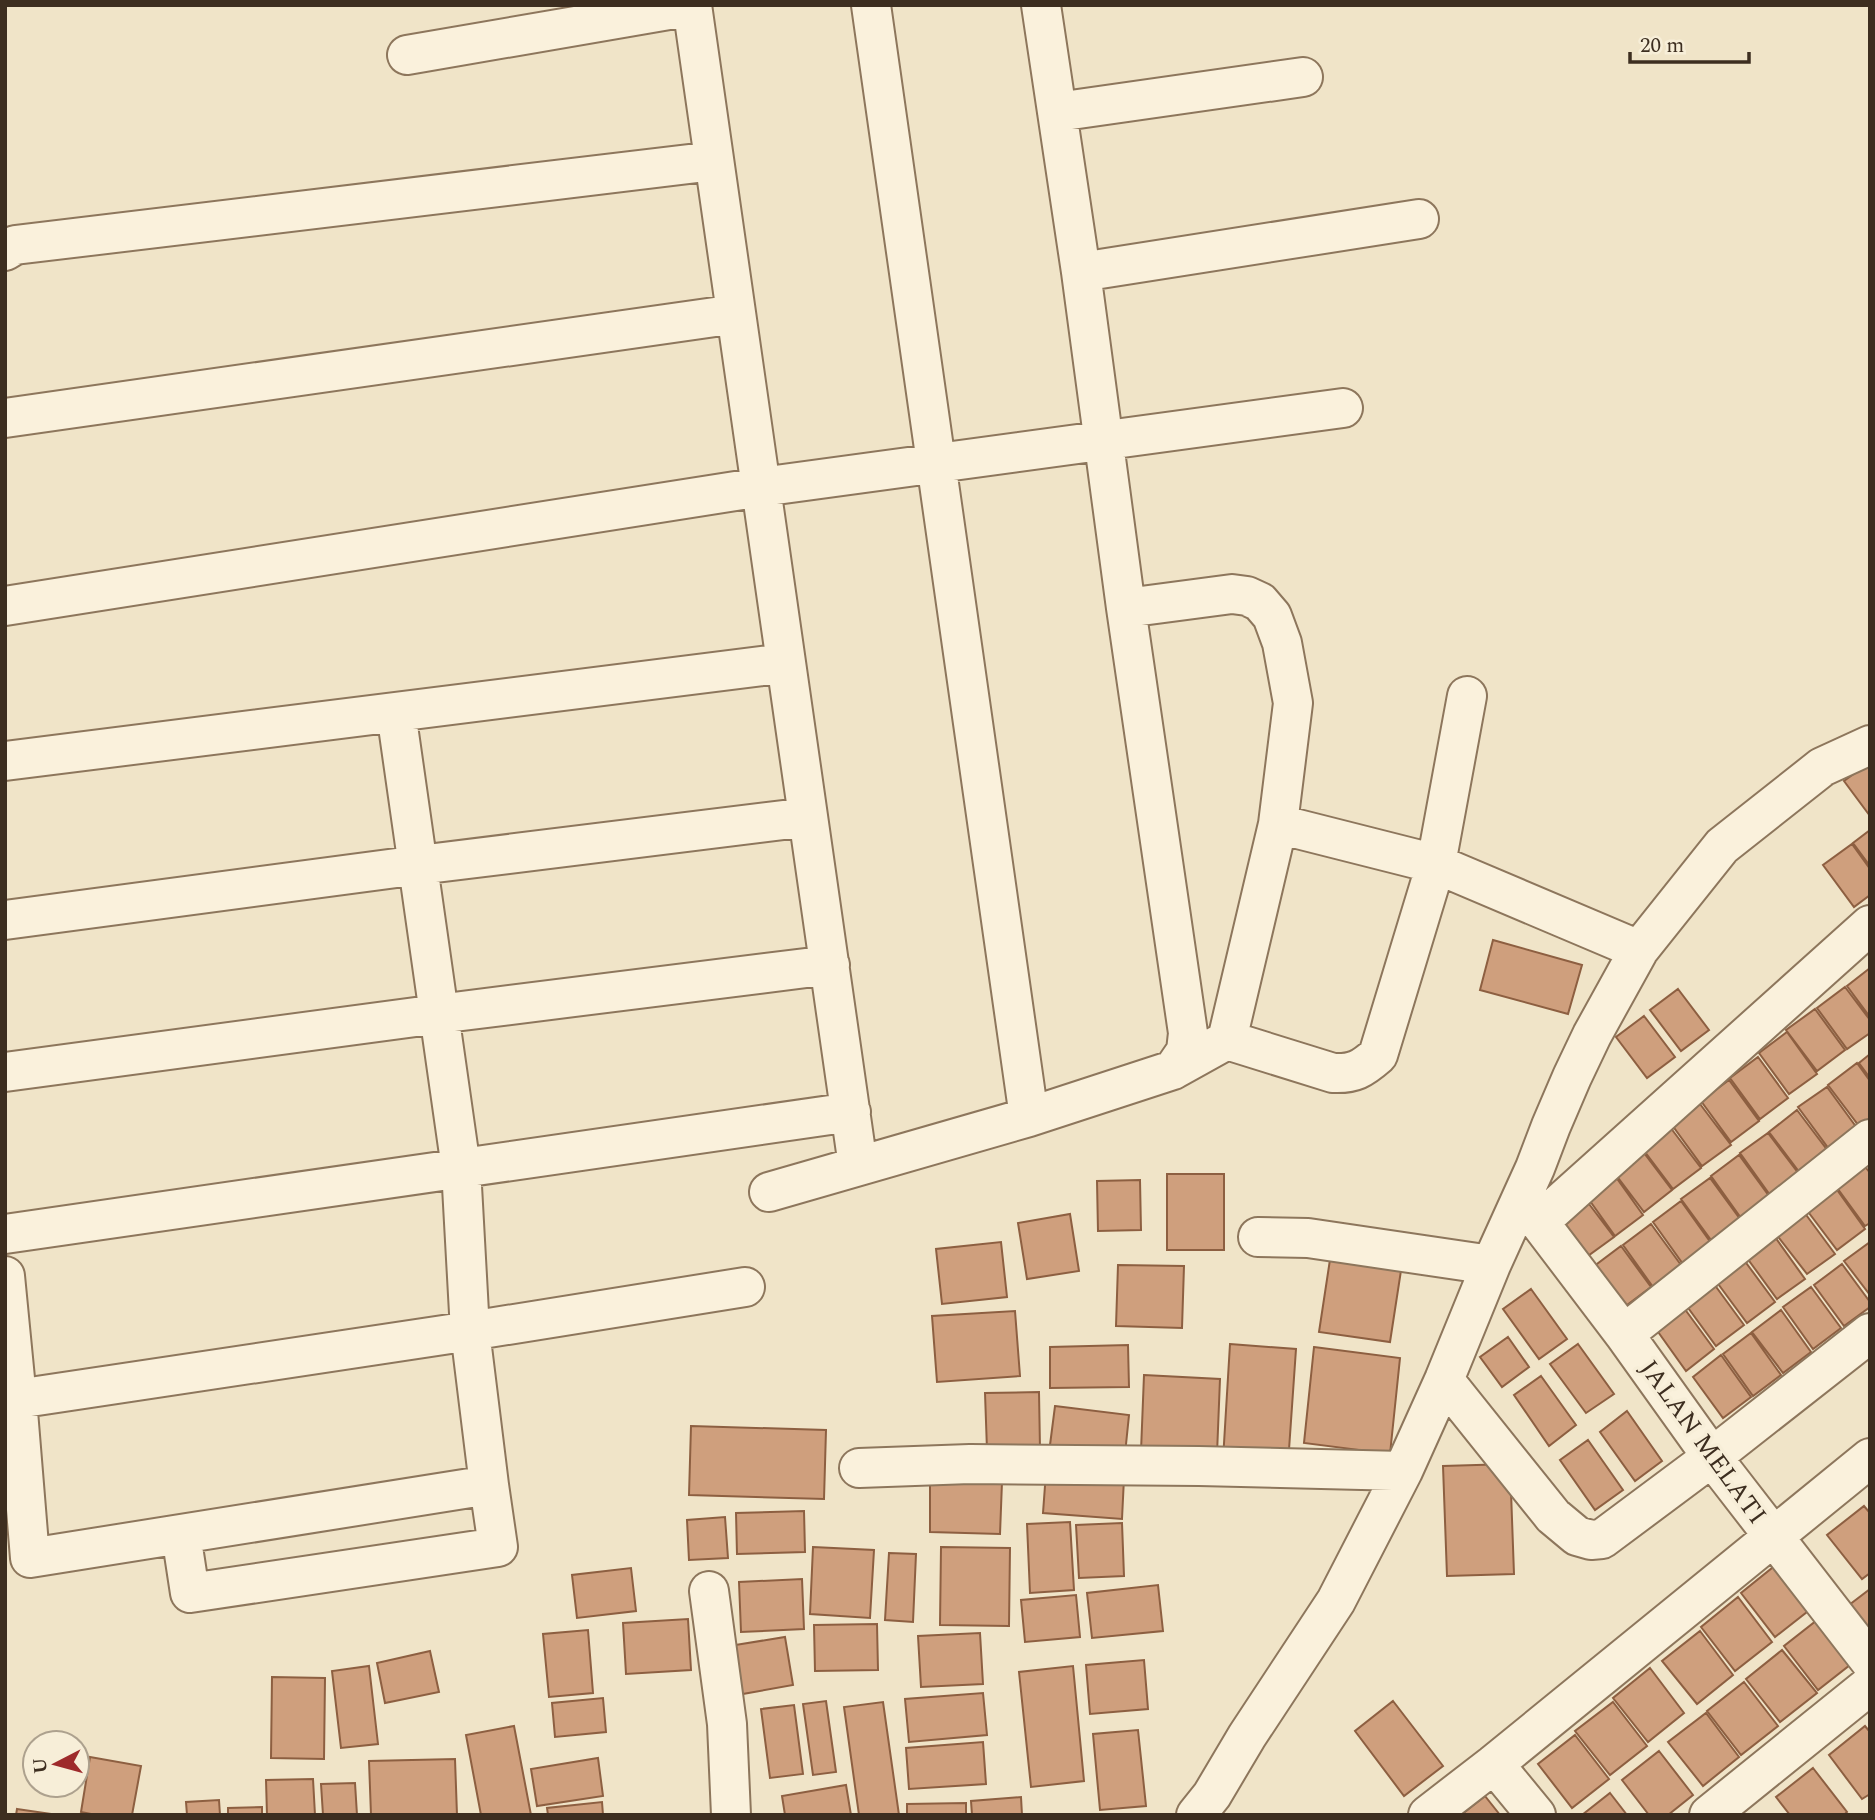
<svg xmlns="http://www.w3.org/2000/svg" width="1875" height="1820" font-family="Spectral,serif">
<rect width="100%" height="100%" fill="#f0e4c8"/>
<path fill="#cf9f7d" stroke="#8d5f41" stroke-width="2" d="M 1870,762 L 1870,816 L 1844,781 Z
M 1870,830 L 1870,866 L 1853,843 Z
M 1852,844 L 1870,869 L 1870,895 L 1854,907 L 1823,865 Z
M 1493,940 L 1582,965 L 1568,1014 L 1480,990 Z
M 1870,968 L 1870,1017 L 1847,986 Z
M 1845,987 L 1870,1020 L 1870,1033 L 1847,1049 L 1817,1008 Z
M 1678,989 L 1709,1030 L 1681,1051 L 1650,1010 Z
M 1815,1009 L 1845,1050 L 1817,1071 L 1786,1030 Z
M 1644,1016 L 1675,1057 L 1647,1078 L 1616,1037 Z
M 1787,1032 L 1817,1074 L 1789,1094 L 1759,1053 Z
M 1870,1054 L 1870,1078 L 1859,1063 Z
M 1758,1057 L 1788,1098 L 1760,1119 L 1730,1078 Z
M 1857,1063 L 1870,1081 L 1870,1118 L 1859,1126 L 1828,1085 Z
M 1729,1080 L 1759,1121 L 1731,1142 L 1701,1101 Z
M 1827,1087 L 1857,1128 L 1829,1149 L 1798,1107 Z
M 1700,1104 L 1731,1145 L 1702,1166 L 1672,1125 Z
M 1797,1110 L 1828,1151 L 1800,1173 L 1769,1132 Z
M 1670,1127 L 1701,1168 L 1673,1189 L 1642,1148 Z
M 1768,1133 L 1799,1174 L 1770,1195 L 1740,1153 Z
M 1641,1149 L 1672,1190 L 1644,1212 L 1613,1171 Z
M 1739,1155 L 1769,1196 L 1741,1218 L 1711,1176 Z
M 1863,1164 L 1870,1173 L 1870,1223 L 1865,1226 L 1835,1185 Z
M 1613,1173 L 1643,1215 L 1615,1236 L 1585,1194 Z
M 1167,1174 L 1224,1174 L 1224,1250 L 1167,1250 Z
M 1710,1178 L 1740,1219 L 1711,1240 L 1681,1199 Z
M 1140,1180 L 1141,1230 L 1098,1231 L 1097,1181 Z
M 1835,1187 L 1865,1229 L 1837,1250 L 1806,1209 Z
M 1583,1196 L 1614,1237 L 1585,1258 L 1555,1217 Z
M 1681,1201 L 1711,1243 L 1683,1264 L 1653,1222 Z
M 1804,1212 L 1835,1254 L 1807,1274 L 1776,1234 Z
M 1070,1214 L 1079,1271 L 1027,1279 L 1018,1223 Z
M 1651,1224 L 1681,1265 L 1653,1287 L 1623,1245 Z
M 1775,1237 L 1805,1279 L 1777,1299 L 1747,1258 Z
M 1001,1242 L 1007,1297 L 942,1304 L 936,1249 Z
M 1870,1242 L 1870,1295 L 1844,1261 Z
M 1621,1246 L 1651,1287 L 1623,1308 L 1593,1267 Z
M 1331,1253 L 1402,1264 L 1390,1342 L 1319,1332 Z
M 1744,1260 L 1775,1302 L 1747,1323 L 1716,1281 Z
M 1842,1264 L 1870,1302 L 1870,1307 L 1844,1326 L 1814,1285 Z
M 1118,1265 L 1184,1266 L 1182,1328 L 1116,1326 Z
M 1714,1284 L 1744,1325 L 1716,1346 L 1686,1305 Z
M 1811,1287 L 1841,1328 L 1813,1349 L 1783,1307 Z
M 1531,1289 L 1567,1339 L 1539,1359 L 1503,1309 Z
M 1684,1308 L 1714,1349 L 1686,1371 L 1656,1329 Z
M 1781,1310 L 1811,1352 L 1783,1373 L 1752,1332 Z
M 1015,1311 L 1020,1376 L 937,1382 L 932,1316 Z
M 1751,1333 L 1781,1375 L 1753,1396 L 1723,1354 Z
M 1508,1337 L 1529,1367 L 1502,1387 L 1480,1357 Z
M 1230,1344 L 1296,1349 L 1288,1464 L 1223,1460 Z
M 1578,1344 L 1614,1394 L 1586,1413 L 1550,1364 Z
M 1128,1345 L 1129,1387 L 1050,1388 L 1050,1347 Z
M 1314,1347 L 1400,1358 L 1390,1454 L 1304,1443 Z
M 1721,1355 L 1751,1397 L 1723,1418 L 1693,1377 Z
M 1144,1375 L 1220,1379 L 1217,1454 L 1141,1451 Z
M 1541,1376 L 1576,1425 L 1549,1446 L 1514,1395 Z
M 1039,1392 L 1040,1449 L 987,1450 L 985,1393 Z
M 1055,1406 L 1129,1415 L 1125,1454 L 1050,1445 Z
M 1627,1411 L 1662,1461 L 1635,1481 L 1600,1432 Z
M 691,1426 L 826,1430 L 824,1499 L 689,1495 Z
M 1588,1440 L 1623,1490 L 1595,1510 L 1560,1460 Z
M 1510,1464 L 1514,1574 L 1447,1576 L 1443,1466 Z
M 1046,1472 L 1124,1478 L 1122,1519 L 1043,1513 Z
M 930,1481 L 1002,1482 L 1000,1534 L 930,1532 Z
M 1864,1506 L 1870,1513 L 1870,1573 L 1862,1579 L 1827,1535 Z
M 804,1511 L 805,1552 L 737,1554 L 736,1513 Z
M 725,1517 L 728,1558 L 689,1560 L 687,1520 Z
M 1070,1522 L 1074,1590 L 1030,1593 L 1027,1524 Z
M 1122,1523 L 1124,1576 L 1079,1578 L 1076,1525 Z
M 813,1547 L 874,1550 L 870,1618 L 810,1614 Z
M 941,1547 L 1010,1548 L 1009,1626 L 940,1625 Z
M 889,1553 L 916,1554 L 913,1622 L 885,1620 Z
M 1777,1564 L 1812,1608 L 1775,1637 L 1741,1593 Z
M 631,1568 L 636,1611 L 577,1618 L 572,1575 Z
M 802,1579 L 804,1629 L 741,1632 L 739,1582 Z
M 1158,1585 L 1163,1631 L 1092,1638 L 1087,1593 Z
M 1870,1589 L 1870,1659 L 1836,1615 Z
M 1076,1595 L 1080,1637 L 1025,1642 L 1021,1600 Z
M 1738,1597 L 1772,1642 L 1735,1671 L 1701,1627 Z
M 1821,1617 L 1855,1661 L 1818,1690 L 1784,1646 Z
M 688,1619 L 691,1670 L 626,1674 L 623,1623 Z
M 877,1624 L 878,1670 L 815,1671 L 814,1625 Z
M 588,1630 L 593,1693 L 549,1697 L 543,1634 Z
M 1700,1631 L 1733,1675 L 1697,1704 L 1662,1661 Z
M 980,1633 L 983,1684 L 921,1687 L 918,1636 Z
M 785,1637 L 793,1685 L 737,1695 L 729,1646 Z
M 1782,1650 L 1817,1693 L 1780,1722 L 1746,1679 Z
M 430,1651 L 439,1692 L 385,1703 L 377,1663 Z
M 1144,1660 L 1148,1709 L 1090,1714 L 1086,1665 Z
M 369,1666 L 378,1744 L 341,1748 L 332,1671 Z
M 1073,1666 L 1084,1781 L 1031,1787 L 1019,1672 Z
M 1650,1668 L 1684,1713 L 1648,1742 L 1613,1698 Z
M 272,1677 L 325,1678 L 324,1759 L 271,1758 Z
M 1744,1682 L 1778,1726 L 1741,1755 L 1707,1711 Z
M 983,1693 L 987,1735 L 909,1742 L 905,1699 Z
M 603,1698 L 606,1732 L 555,1737 L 552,1703 Z
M 826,1701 L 836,1772 L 813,1775 L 803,1704 Z
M 1393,1701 L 1443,1766 L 1404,1796 L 1355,1731 Z
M 883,1702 L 899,1815 L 859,1815 L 844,1707 Z
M 1613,1702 L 1647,1746 L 1610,1775 L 1575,1731 Z
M 794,1705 L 803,1774 L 770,1778 L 761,1709 Z
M 1706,1713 L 1739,1757 L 1703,1786 L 1668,1742 Z
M 514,1726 L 531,1815 L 481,1815 L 466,1735 Z
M 1865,1726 L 1870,1732 L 1870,1794 L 1862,1799 L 1829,1755 Z
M 1138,1730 L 1146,1806 L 1100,1810 L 1093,1734 Z
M 1575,1735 L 1609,1779 L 1572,1808 L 1538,1764 Z
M 983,1742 L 986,1784 L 909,1789 L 906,1748 Z
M 1659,1751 L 1693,1795 L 1668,1815 L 1649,1815 L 1622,1780 Z
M 90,1757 L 141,1766 L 132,1815 L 96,1815 L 81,1812 Z
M 598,1758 L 603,1796 L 537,1806 L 531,1769 Z
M 455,1759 L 457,1815 L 371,1815 L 369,1761 Z
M 1813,1768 L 1847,1812 L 1844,1815 L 1790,1815 L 1776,1797 Z
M 313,1779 L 315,1815 L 267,1815 L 266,1780 Z
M 355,1783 L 357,1815 L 323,1815 L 321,1784 Z
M 846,1785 L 851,1815 L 785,1815 L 782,1796 Z
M 1610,1793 L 1627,1815 L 1582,1815 Z
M 1485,1796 L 1500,1815 L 1461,1815 Z
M 1021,1797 L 1022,1815 L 972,1815 L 971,1801 Z
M 219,1800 L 220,1815 L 187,1815 L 186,1802 Z
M 602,1802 L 603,1815 L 548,1815 L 547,1808 Z
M 966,1803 L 966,1815 L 907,1815 L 907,1804 Z
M 262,1807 L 262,1815 L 228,1815 L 228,1808 Z
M 17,1809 L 58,1815 L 16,1815 Z"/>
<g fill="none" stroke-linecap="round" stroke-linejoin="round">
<defs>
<path id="street" d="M 692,5 L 858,1166
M 871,5 L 1029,1117
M 1041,5 L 1081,272 L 1126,608 L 1188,1033 L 1186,1051 L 1173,1070
M 407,55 L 692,6
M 1057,112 L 1303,77
M 5,251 L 15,245 L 714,161
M 1081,272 L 1419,219
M 5,418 L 736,314
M 5,606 L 761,487 L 1343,408
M 5,761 L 786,663
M 1278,824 L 1436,864 L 1639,950
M 5,920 L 419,865 L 808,817
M 1870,925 L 1539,1222 L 1624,1334 L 1712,1457 L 1870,1661
M 1227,1040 L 1333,1073 C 1354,1074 1362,1069 1378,1055 L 1436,864 L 1467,696
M 5,1072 L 438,1014 L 830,965
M 769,1192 L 1029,1117 L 1173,1070 L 1227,1040 L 1278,824 L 1293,703 L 1282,643 L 1272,616 L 1260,602 L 1247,596 L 1232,594 L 1126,608
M 5,1234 L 851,1112
M 1258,1237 L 1308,1238 L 1491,1265
M 5,1276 L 17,1399 L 470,1331 L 745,1287
M 1624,1334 L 1870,1139
M 1444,1380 L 1553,1516 L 1577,1536 L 1591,1540 L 1602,1539 L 1712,1457 L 1870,1333
M 17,1399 L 30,1558 L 489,1485
M 859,1468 L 970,1464 L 1199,1466 L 1403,1471
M 181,1534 L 190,1593 L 498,1547 L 489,1485 L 470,1331 L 461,1168 L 396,712
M 709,1591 L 727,1724 L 731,1815
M 1494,1764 L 1536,1815
M 1196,1815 L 1212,1795 L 1247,1736 L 1336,1601 L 1403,1471 L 1444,1380 L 1491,1265 L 1535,1168 L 1551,1126 L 1572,1077 L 1592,1035 L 1639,950 L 1722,846 L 1822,767 L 1870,745
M 1428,1815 L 1494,1764 L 1870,1458
M 1709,1815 L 1870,1685"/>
</defs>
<use href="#street" stroke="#8d765c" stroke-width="42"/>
<use href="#street" stroke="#faf1dc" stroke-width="38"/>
</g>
<g text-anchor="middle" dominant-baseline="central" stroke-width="7" stroke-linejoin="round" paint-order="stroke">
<g font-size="26" fill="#3d2e20" stroke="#f7eed8">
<text transform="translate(1703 1442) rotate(54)">JALAN MELATI</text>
</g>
</g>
<rect width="1875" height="1820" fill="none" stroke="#3d2e20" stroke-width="14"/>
<g transform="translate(56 1764) rotate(264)"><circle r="33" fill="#f7eed8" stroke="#ada18e" stroke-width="2"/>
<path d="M0-5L12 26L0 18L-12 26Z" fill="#9e2a2b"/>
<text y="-10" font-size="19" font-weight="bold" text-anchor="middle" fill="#3d2e20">U</text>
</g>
<path d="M1630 52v10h119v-10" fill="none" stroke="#3d2e20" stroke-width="3.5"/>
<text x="1640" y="52" font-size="21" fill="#3d2e20" stroke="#f7eed8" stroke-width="5" paint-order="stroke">20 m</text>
</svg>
